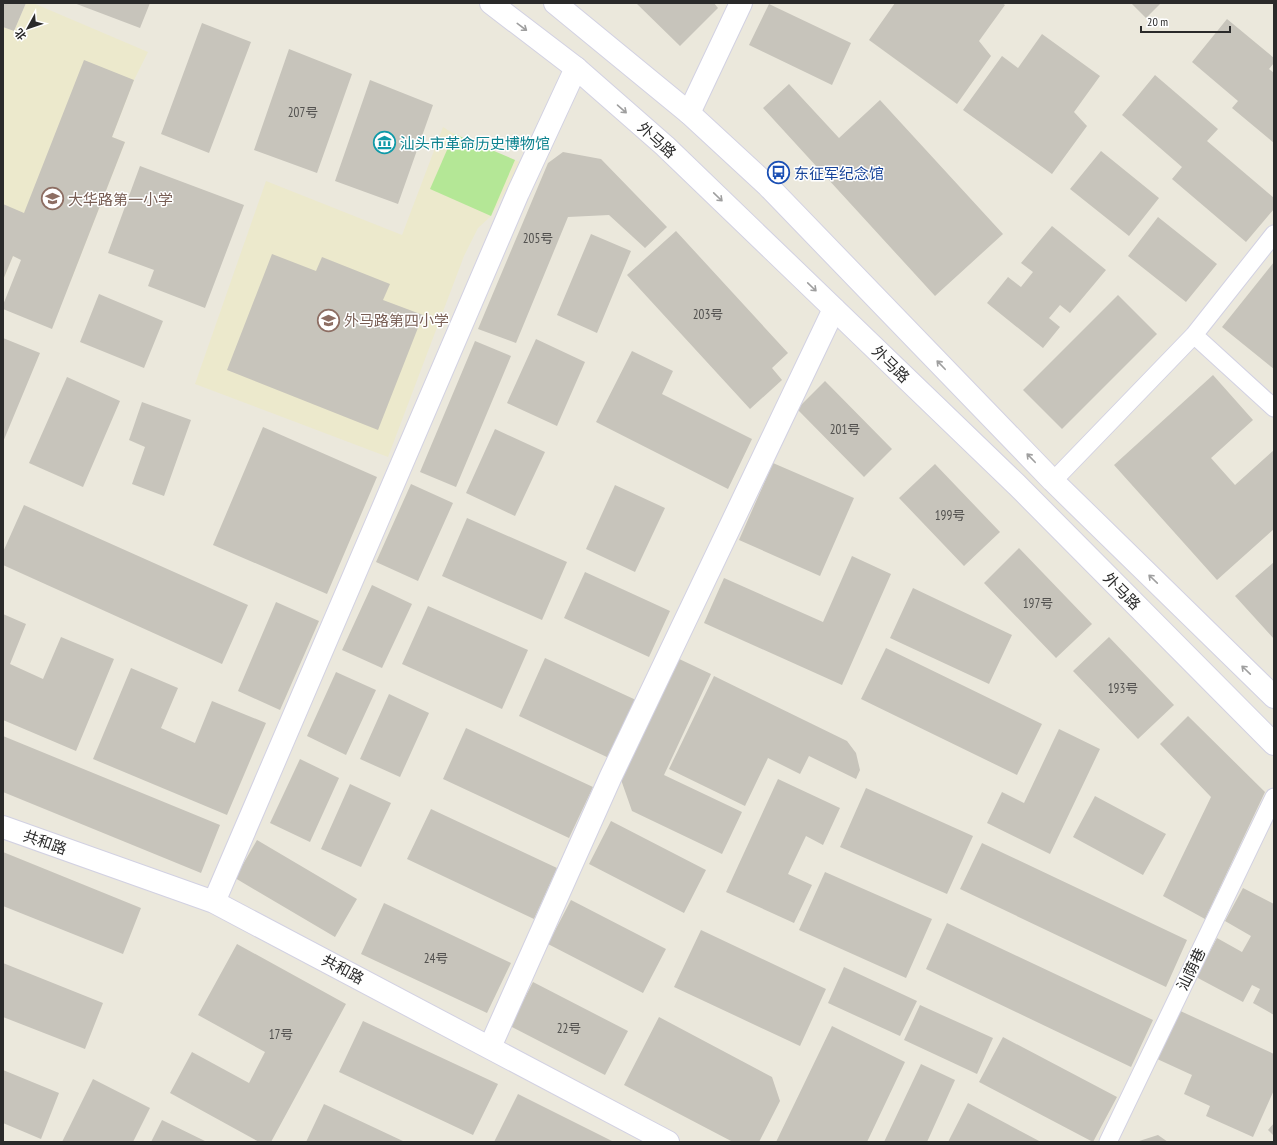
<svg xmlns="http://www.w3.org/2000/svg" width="1277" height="1145" font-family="'PT Sans Narrow','Noto Sans SC',sans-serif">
<rect width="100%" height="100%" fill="#ebe8dc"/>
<path fill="#ece9cc" d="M 26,3 L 33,3 L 148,52 L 134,80 L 112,137 L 125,142 L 71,280 L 13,256 L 3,281 L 3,27 L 14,31 Z
M 443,127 L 454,134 L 522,163 L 491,216 L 478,228 L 464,256 L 388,457 L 195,384 L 266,181 L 402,235 Z"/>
<path fill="#b4e796" d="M 454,134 L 515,160 L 491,216 L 430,189 Z"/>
<path fill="#c7c4bb" d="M 3,3 L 26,3 L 14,31 L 3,27 Z
M 74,3 L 150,3 L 140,28 Z
M 636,3 L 714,3 L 718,8 L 680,46 Z
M 895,3 L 1002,3 L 1005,5 L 979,41 L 991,56 L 957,104 L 869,40 Z
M 1131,3 L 1161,3 L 1146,18 Z
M 769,4 L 851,43 L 832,85 L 749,45 Z
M 1227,19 L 1274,58 L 1274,63 L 1269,69 L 1274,73 L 1274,143 L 1232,108 L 1238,101 L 1192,62 Z
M 202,23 L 251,42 L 209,153 L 161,134 Z
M 1042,34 L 1100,76 L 1074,112 L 1087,126 L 1052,174 L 963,110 L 1002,56 L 1018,68 Z
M 289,49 L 352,74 L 317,173 L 254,150 Z
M 84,60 L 134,80 L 112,137 L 125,142 L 52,329 L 3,309 L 3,305 L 21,260 L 13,256 L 3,280 L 3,204 L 24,213 Z
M 1155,75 L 1218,129 L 1207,141 L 1274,198 L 1274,209 L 1246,242 L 1172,179 L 1182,167 L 1122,115 Z
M 370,80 L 433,105 L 398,204 L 335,181 Z
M 789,84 L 839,138 L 880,100 L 1003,234 L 935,296 L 763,108 Z
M 1101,151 L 1159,198 L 1129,236 L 1070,189 Z
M 563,152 L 601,159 L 667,227 L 645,248 L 609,215 L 568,217 L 516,343 L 478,329 L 548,163 Z
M 140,166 L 244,205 L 205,308 L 148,286 L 154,270 L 108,253 Z
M 1158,217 L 1217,264 L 1186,302 L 1128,256 Z
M 1052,226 L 1106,270 L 1070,313 L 1060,305 L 1049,318 L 1060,327 L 1043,348 L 987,303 L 1008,277 L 1021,287 L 1033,272 L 1021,263 Z
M 676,231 L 788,353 L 772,368 L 782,380 L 750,409 L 627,275 Z
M 591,234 L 631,251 L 597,333 L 557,315 Z
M 272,254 L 316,271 L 322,257 L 390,284 L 383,300 L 423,315 L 378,430 L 227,370 Z
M 1274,262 L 1274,369 L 1222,327 Z
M 99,294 L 163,321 L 144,368 L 80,342 Z
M 1118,295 L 1157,334 L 1062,429 L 1023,390 Z
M 3,338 L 40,353 L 3,442 Z
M 536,339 L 585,362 L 557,426 L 507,403 Z
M 475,341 L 511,356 L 456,487 L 420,472 Z
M 632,351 L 673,371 L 662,394 L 752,439 L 728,489 L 596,422 Z
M 1213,375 L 1253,420 L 1211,458 L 1235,485 L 1274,450 L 1274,529 L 1217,580 L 1114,465 Z
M 67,377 L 120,401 L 83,487 L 29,463 Z
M 825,381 L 892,449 L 864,477 L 797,409 Z
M 142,402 L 191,420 L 164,496 L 132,484 L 145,447 L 129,440 Z
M 263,427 L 377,477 L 327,594 L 213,545 Z
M 495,429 L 545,452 L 515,516 L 466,493 Z
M 773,463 L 854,498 L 820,576 L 739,540 Z
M 935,464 L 1000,532 L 964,566 L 899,498 Z
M 411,484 L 453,503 L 418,581 L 376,562 Z
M 615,485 L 665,508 L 635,572 L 586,549 Z
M 24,505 L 248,605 L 222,664 L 3,565 L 3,552 Z
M 467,518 L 567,562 L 542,620 L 442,576 Z
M 1019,548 L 1092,624 L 1056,658 L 984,583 Z
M 852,556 L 891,574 L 842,685 L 704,623 L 724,578 L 823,622 Z
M 1274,562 L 1274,639 L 1235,596 Z
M 585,572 L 670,611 L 649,657 L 564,618 Z
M 372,585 L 412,604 L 382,668 L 342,650 Z
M 913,588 L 1012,635 L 989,684 L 890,638 Z
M 276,602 L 319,621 L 280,710 L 238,691 Z
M 428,606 L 528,650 L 502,709 L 402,664 Z
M 3,614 L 26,624 L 10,664 L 43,679 L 61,637 L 114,659 L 76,751 L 3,720 Z
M 1109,637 L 1174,705 L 1138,739 L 1073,671 Z
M 886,648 L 1042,724 L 1017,775 L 861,699 Z
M 675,657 L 711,674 L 664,775 L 742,812 L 722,854 L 632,811 L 619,774 Z
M 545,658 L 636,700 L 609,758 L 519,716 Z
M 131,668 L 178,688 L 161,728 L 195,743 L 212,701 L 266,723 L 227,815 L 93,759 Z
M 336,672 L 376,690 L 346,755 L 307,736 Z
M 714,676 L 847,741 L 856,753 L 860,770 L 856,779 L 809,756 L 800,774 L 768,758 L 745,806 L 669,769 Z
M 389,694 L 429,713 L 400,777 L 360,759 Z
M 1188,716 L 1265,792 L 1205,919 L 1163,896 L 1211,797 L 1160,744 Z
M 466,728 L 593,787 L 569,838 L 443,779 Z
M 1059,729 L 1100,749 L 1050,854 L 987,823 L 1002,792 L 1024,803 Z
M 3,736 L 220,825 L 201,873 L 3,792 Z
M 300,759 L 339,778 L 310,842 L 270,823 Z
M 778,779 L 840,808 L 823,845 L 806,836 L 788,874 L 812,885 L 794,923 L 726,892 Z
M 350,784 L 391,803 L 361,867 L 321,849 Z
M 866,788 L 973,836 L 947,894 L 840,847 Z
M 1095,796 L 1166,834 L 1143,875 L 1073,837 Z
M 431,809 L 557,868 L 534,919 L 407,859 Z
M 611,821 L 706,870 L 684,913 L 589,864 Z
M 257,840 L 357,899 L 335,937 L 235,878 Z
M 982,843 L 1187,940 L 1166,987 L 960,889 Z
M 3,852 L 141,908 L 123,954 L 3,906 Z
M 825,872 L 932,919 L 906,978 L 799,930 Z
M 1243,888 L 1274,904 L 1274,1015 L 1253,1003 L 1260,989 L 1252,985 L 1243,1002 L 1196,977 L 1217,938 L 1242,952 L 1251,936 L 1225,921 Z
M 571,900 L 666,949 L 643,993 L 548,944 Z
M 384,903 L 511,963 L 487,1013 L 361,954 Z
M 947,923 L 1153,1020 L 1131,1067 L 926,969 Z
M 701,930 L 826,989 L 800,1046 L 674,987 Z
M 237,944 L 346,1004 L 271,1142 L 259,1142 L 170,1093 L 192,1052 L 249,1083 L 265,1052 L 198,1015 Z
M 3,963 L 103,1003 L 85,1049 L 3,1017 Z
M 844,967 L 917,1001 L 900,1036 L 828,1003 Z
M 533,982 L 628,1031 L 605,1075 L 510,1026 Z
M 920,1005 L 993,1038 L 977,1074 L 904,1040 Z
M 1176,1009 L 1274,1054 L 1274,1090 L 1253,1137 L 1206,1116 L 1210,1106 L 1184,1094 L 1192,1075 L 1155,1058 Z
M 659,1017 L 772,1077 L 780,1101 L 759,1142 L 733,1142 L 624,1085 Z
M 363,1021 L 498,1084 L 473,1135 L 339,1072 Z
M 832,1026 L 905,1062 L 867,1142 L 776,1142 Z
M 1003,1037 L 1117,1097 L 1093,1142 L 979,1082 Z
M 921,1064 L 955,1080 L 927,1142 L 884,1142 Z
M 3,1070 L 59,1093 L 41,1139 L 3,1123 Z
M 93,1079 L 150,1108 L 133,1142 L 62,1142 Z
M 518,1094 L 614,1142 L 494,1142 Z
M 968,1103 L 1041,1142 L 948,1142 Z
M 324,1104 L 405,1142 L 306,1142 Z
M 162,1120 L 207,1142 L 151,1142 Z
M 1274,1123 L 1274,1136 L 1268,1130 Z
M 1158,1135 L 1168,1142 L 1136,1142 Z"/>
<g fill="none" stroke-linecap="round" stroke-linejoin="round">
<defs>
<path id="service" d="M 1194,335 L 1274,408
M 1053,481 L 1194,335 L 1274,234
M 1108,1142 L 1274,797"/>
<path id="minor" d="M 689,113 L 741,3
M 3,827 L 214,902 L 668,1142
M 214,902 L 518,193 L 576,68
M 490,1047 L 611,776 L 834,309"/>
<path id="tertiary" d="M 491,3 L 576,68 L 665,146 L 1017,485 L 1274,744
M 555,3 L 689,113 L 768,186 L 1053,481 L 1274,697"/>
</defs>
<use href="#service" stroke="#d2d1e2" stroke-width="19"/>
<use href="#minor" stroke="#d2d1e2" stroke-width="24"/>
<use href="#tertiary" stroke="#d2d1e2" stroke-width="24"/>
<use href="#service" stroke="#fff" stroke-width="17"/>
<use href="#minor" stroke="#fff" stroke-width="22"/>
<use href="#tertiary" stroke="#fff" stroke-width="22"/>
</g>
<defs><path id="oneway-shaft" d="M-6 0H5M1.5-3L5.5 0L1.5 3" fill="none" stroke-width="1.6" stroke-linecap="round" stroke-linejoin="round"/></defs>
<g stroke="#9f9f9f">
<use href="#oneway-shaft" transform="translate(522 27) rotate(37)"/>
<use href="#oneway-shaft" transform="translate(622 109) rotate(41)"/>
<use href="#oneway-shaft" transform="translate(718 197) rotate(44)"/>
<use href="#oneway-shaft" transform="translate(812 287) rotate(44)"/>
<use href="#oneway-shaft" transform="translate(941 365) rotate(-134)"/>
<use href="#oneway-shaft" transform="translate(1031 458) rotate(-134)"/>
<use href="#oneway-shaft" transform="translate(1153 579) rotate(-136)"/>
<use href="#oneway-shaft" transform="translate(1246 670) rotate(-136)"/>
</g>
<defs>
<symbol id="museum-ring" viewBox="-11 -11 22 22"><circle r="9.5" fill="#fff" stroke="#0f9aa8" stroke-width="1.5"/><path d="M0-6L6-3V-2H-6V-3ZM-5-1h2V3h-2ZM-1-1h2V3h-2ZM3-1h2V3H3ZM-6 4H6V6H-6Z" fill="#0f9aa8"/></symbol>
<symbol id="bus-ring" viewBox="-11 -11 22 22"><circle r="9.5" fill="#fff" stroke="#1a4fb4" stroke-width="1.5"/><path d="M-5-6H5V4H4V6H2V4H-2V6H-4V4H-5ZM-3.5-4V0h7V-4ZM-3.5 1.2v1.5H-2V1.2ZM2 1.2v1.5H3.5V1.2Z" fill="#1a4fb4"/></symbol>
<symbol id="school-ring" viewBox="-11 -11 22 22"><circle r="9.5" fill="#fff" stroke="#8d6e63" stroke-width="1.5"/><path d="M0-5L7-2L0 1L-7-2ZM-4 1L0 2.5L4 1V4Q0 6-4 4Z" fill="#8d6e63"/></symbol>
</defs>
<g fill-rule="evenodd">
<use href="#museum-ring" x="372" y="130" width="25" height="25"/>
<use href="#bus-ring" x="766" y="160" width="25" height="25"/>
<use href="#school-ring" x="40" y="186" width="25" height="25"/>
<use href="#school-ring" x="316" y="308" width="25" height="25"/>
</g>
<g text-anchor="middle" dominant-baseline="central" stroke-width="3" stroke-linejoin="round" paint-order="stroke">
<g font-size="13" fill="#51504e">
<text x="303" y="112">207号</text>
<text x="538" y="238">205号</text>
<text x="708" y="314">203号</text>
<text x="845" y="429">201号</text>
<text x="950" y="515">199号</text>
<text x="1038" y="603">197号</text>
<text x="1123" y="688">193号</text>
<text x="436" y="958">24号</text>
<text x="569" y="1028">22号</text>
<text x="281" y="1034">17号</text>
</g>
<g font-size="15" fill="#2a2a2a" stroke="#fff">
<text transform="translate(657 140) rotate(42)">外马路</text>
<text transform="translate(891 364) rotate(44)">外马路</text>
<text transform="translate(1122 591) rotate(45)">外马路</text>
<text transform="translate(45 842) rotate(19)">共和路</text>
<text transform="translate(343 969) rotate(28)">共和路</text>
<text transform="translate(1191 969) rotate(-64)">汕荫巷</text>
</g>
<g font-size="15" fill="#0d838f" stroke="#fff" text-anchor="start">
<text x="400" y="143">汕头市革命历史博物馆</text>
</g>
<g font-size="15" fill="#164399" stroke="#fff" text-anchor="start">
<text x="794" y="173">东征军纪念馆</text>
</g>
<g font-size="15" fill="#785e54" stroke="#fff" text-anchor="start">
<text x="68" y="199">大华路第一小学</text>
<text x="344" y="320">外马路第四小学</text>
</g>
</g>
<rect width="1277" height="1145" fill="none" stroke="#2a2a2a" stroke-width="8"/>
<g transform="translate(28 28) rotate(230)" stroke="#ffffff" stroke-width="3" paint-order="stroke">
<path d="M0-3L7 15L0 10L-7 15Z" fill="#2a2a2a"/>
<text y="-6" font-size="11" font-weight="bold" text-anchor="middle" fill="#2a2a2a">北</text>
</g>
<path d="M1141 26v6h89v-6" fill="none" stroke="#2a2a2a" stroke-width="2"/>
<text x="1147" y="26" font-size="12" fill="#2a2a2a" stroke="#ffffff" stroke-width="3" paint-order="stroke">20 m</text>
</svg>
